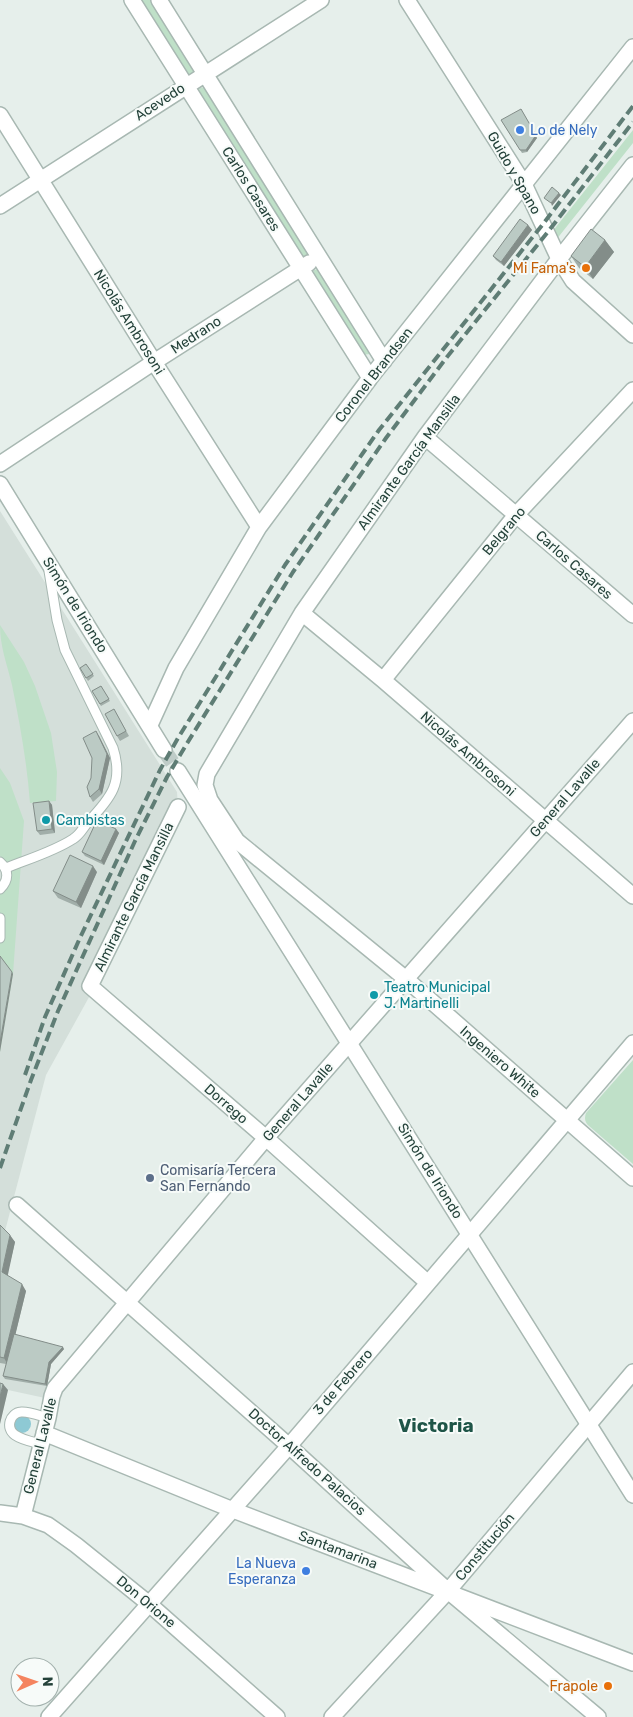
<svg xmlns="http://www.w3.org/2000/svg" width="633" height="1717" font-family="Rubik,sans-serif">
<rect width="100%" height="100%" fill="#e6efeb"/>
<path fill="#d4dfda" d="M 0,511 L 177,792 L 178,807 L 99,979 L 46,1075 L 0,1250 Z
M 0,1333 L 64,1349 L 51,1364 L 45,1398 L 8,1390 L 0,1424 Z"/>
<path fill="#bfe0c8" d="M 137,0 L 153,0 L 195,70 L 194,73 L 188,76 Z
M 205,87 L 309,255 L 302,258 L 197,93 L 200,88 Z
M 633,130 L 633,143 L 556,240 L 552,232 Z
M 319,269 L 371,352 L 370,354 L 362,355 L 312,275 L 314,270 Z
M 0,625 L 24,662 L 35,686 L 51,733 L 57,772 L 56,801 L 30,803 C 27,763 20,724 12,685 C 7,664 0,647 0,625 Z
M 0,768 L 10,783 L 24,821 L 13,974 L 0,1052 L 0,893 C 17,883 13,867 0,856 Z
M 633,1060 L 633,1164 L 589,1126 C 585,1122 584,1119 586,1113 Z"/>
<path fill="#8ec9d4" d="M13 1424a9 9 0 1 1 18 0a9 9 0 1 1-18 0Z"/>
<g fill="none" stroke-linecap="round" stroke-linejoin="round">
<path stroke="#bfccc8" stroke-width="15" stroke-dasharray="15 8" stroke-linecap="butt" d="M 164,750 L 178,771"/>
<defs>
<path id="service" d="M 0,862 C 9,870 9,880 0,889
M 6,868 C 28,859 53,852 73,839 C 80,835 83,828 88,822 C 111,798 124,782 113,748 L 65,650 L 57,620 L 49,571
M 0,918 L 0,938
M 41,1444 C 33,1442 22,1440 15,1435 C 5,1428 10,1413 21,1412 C 29,1411 40,1416 48,1418"/>
<path id="minor" d="M 132,0 L 370,378
M 159,0 L 384,361
M 407,0 L 524,184 L 559,259 L 573,281 L 633,335
M 0,115 L 154,362 L 259,527
M 633,165 L 559,259 L 425,437 L 302,613 L 207,774 L 205,785 L 210,800 L 237,841 L 406,979 L 633,1178
M 0,206 L 321,0
M 425,437 L 633,615
M 0,464 L 154,362 L 309,263
M 302,613 L 383,680 L 633,896
M 383,680 L 516,515 L 633,390
M 150,725 L 176,668 L 259,527 L 370,378 L 633,47
M 178,807 L 90,986 L 266,1138 L 428,1283
M 17,1205 L 289,1446 L 448,1591 L 598,1717
M 44,1433 L 233,1510 L 633,1663
M 0,1513 L 23,1516 L 48,1525 L 76,1545 L 148,1603 L 277,1717
M 23,1516 L 48,1418 L 52,1396 L 55,1388 L 266,1138 L 633,721
M 49,1717 L 289,1446 L 633,1043
M 332,1717 L 448,1591 L 633,1372"/>
<path id="tertiary" d="M 0,484 L 164,750
M 178,771 L 633,1495"/>
</defs>
<use href="#service" stroke="#a8b8b2" stroke-width="11"/>
<use href="#minor" stroke="#a8b8b2" stroke-width="18"/>
<use href="#tertiary" stroke="#a8b8b2" stroke-width="18"/>
<use href="#service" stroke="#fff" stroke-width="9"/>
<use href="#minor" stroke="#fff" stroke-width="15"/>
<use href="#tertiary" stroke="#fff" stroke-width="15"/>
<path stroke="#5f7d75" stroke-width="4" stroke-dasharray="10 5" stroke-linecap="butt" d="M 25,1075 L 45,1017 L 79,940 L 160,770 L 178,738 L 285,565 L 379,430 L 543,224 L 633,106
M 0,1168 L 31,1080 L 58,1011 L 135,841 L 167,777 L 186,745 L 293,572 L 386,438 L 447,357 L 547,233 L 633,122"/>
</g>
<path fill="#a1aea9" d="M 501,120 L 537,138 L 527,152 L 522,153 Z
M 528,225 L 532,230 L 504,266 L 496,260 L 493,256 Z
M 605,240 L 614,252 L 593,279 L 579,268 L 571,256 Z
M 86,664 L 94,676 L 88,681 L 80,668 Z
M 101,686 L 110,701 L 101,706 L 92,691 Z
M 114,709 L 129,736 L 120,741 L 117,736 Z
M 99,736 L 110,758 L 102,794 L 93,802 L 90,797 Z
M 49,801 L 52,805 L 55,833 L 40,835 L 37,831 Z
M 116,829 L 119,833 L 104,865 L 85,856 L 82,852 Z
M 97,872 L 81,908 L 58,898 L 53,891 Z
M 0,1225 L 15,1242 L 7,1275 L 26,1291 L 15,1335 L 64,1349 L 51,1364 L 47,1386 L 5,1379 L 3,1376 L 6,1364 L 0,1363 Z"/>
<path fill="#838d89" d="M 521,109 L 537,138 L 527,152 L 526,150 Z
M 559,193 L 561,195 L 552,206 L 551,203 Z
M 528,225 L 532,230 L 504,266 L 501,262 Z
M 605,240 L 614,252 L 593,279 L 585,267 Z
M 96,731 L 99,736 L 110,758 L 102,794 L 99,789 Z
M 49,801 L 52,805 L 55,833 L 52,829 Z
M 116,829 L 119,833 L 104,865 L 101,861 Z
M 93,866 L 97,872 L 81,908 L 76,902 Z
M 12,972 L 13,974 L 0,1052 L 0,1043 Z
M 10,1235 L 15,1242 L 7,1279 L 2,1272 Z
M 22,1284 L 26,1291 L 8,1365 L 4,1358 Z
M 63,1347 L 64,1349 L 51,1364 L 47,1386 L 45,1384 L 49,1362 Z
M 3,1384 L 8,1390 L 0,1424 L 0,1397 Z"/>
<path fill="#bbcac4" stroke="#838d89" d="M 521,109 L 536,135 L 526,150 L 520,150 L 501,120 Z
M 552,187 L 559,193 L 551,203 L 544,198 Z
M 520,219 L 528,225 L 501,262 L 493,256 Z
M 591,229 L 605,240 L 585,267 L 571,256 Z
M 86,664 L 93,674 L 86,678 L 80,668 Z
M 101,686 L 109,699 L 100,704 L 92,691 Z
M 114,709 L 126,731 L 117,736 L 105,714 Z
M 96,731 L 107,754 L 99,789 L 90,797 L 87,787 L 91,778 L 92,758 L 83,738 Z
M 49,801 L 52,829 L 37,831 L 33,803 Z
M 97,820 L 116,829 L 101,861 L 82,852 Z
M 70,855 L 93,866 L 76,902 L 53,891 Z
M 0,956 L 12,972 L 0,1043 Z
M 0,1225 L 10,1235 L 2,1272 L 22,1284 L 4,1358 L 0,1357 Z
M 14,1334 L 63,1347 L 49,1362 L 45,1384 L 3,1376 Z
M 0,1383 L 3,1384 L 0,1397 Z"/>
<g fill="#3f7fe0" stroke="#f7fbf9" stroke-width="2">
<circle cx="520" cy="130" r="5"/>
<circle cx="306" cy="1571" r="5"/>
</g>
<g fill="#e8710a" stroke="#f7fbf9" stroke-width="2">
<circle cx="586" cy="268" r="5"/>
<circle cx="608" cy="1686" r="5"/>
</g>
<g fill="#0f9aa8" stroke="#f7fbf9" stroke-width="2">
<circle cx="46" cy="820" r="5"/>
<circle cx="374" cy="995" r="5"/>
</g>
<circle fill="#5c6f8a" stroke="#f7fbf9" stroke-width="2" cx="150" cy="1178" r="5"/>
<g text-anchor="middle" dominant-baseline="central" stroke-width="4" stroke-linejoin="round" paint-order="stroke">
<g font-size="14" fill="#24423a" stroke="#f7fbf9">
<text transform="translate(160 102) rotate(-33)">Acevedo</text>
<text transform="translate(514 173) rotate(60)">Guido y Spano</text>
<text transform="translate(251 189) rotate(58)">Carlos Casares</text>
<text transform="translate(129 322) rotate(58)">Nicolás Ambrosoni</text>
<text transform="translate(196 335) rotate(-33)">Medrano</text>
<text transform="translate(374 375) rotate(-52)">Coronel Brandsen</text>
<text transform="translate(409 462) rotate(-54)">Almirante García Mansilla</text>
<text transform="translate(504 531) rotate(-50)">Belgrano</text>
<text transform="translate(574 565) rotate(41)">Carlos Casares</text>
<text transform="translate(75 605) rotate(58)">Simón de Iriondo</text>
<text transform="translate(468 754) rotate(41)">Nicolás Ambrosoni</text>
<text transform="translate(565 798) rotate(-49)">General Lavalle</text>
<text transform="translate(134 897) rotate(-64)">Almirante García Mansilla</text>
<text transform="translate(500 1062) rotate(41)">Ingeniero White</text>
<text transform="translate(298 1102) rotate(-49)">General Lavalle</text>
<text transform="translate(226 1104) rotate(41)">Dorrego</text>
<text transform="translate(430 1171) rotate(58)">Simón de Iriondo</text>
<text transform="translate(343 1382) rotate(-49)">3 de Febrero</text>
<text transform="translate(40 1446) rotate(-76)">General Lavalle</text>
<text transform="translate(307 1462) rotate(42)">Doctor Alfredo Palacios</text>
<text transform="translate(485 1547) rotate(-50)">Constitución</text>
<text transform="translate(338 1550) rotate(21)">Santamarina</text>
<text transform="translate(146 1602) rotate(40)">Don Orione</text>
</g>
<g font-size="14" fill="#366cbe" stroke="#f7fbf9" text-anchor="start">
<text x="530" y="130">Lo de Nely</text>
<text x="296" y="1563" text-anchor="end">La Nueva<tspan x="296" dy="16">Esperanza</tspan></text>
</g>
<g font-size="14" fill="#c56008" stroke="#f7fbf9" text-anchor="end">
<text x="576" y="268">Mi Fama's</text>
<text x="598" y="1686">Frapole</text>
</g>
<g font-size="14" fill="#0d838f" stroke="#f7fbf9" text-anchor="start">
<text x="56" y="820">Cambistas</text>
<text x="384" y="987">Teatro Municipal<tspan x="384" dy="16">J. Martinelli</tspan></text>
</g>
<g font-size="14" fill="#4e5e75" stroke="#f7fbf9" text-anchor="start">
<text x="160" y="1170">Comisaría Tercera<tspan x="160" dy="16">San Fernando</tspan></text>
</g>
<g font-size="19" font-weight="bold" fill="#1f5548" stroke="#f7fbf9">
<text x="436" y="1425">Victoria</text>
</g>
</g>
<g transform="translate(35 1682) rotate(88)"><circle r="24" fill="#f7fbf9" stroke="#a3b1ad"/>
<path d="M0-4L9 19L0 12L-9 19Z" fill="#f4845f"/>
<text y="-8" font-size="14" font-weight="bold" text-anchor="middle" fill="#24423a">N</text>
</g>
</svg>
